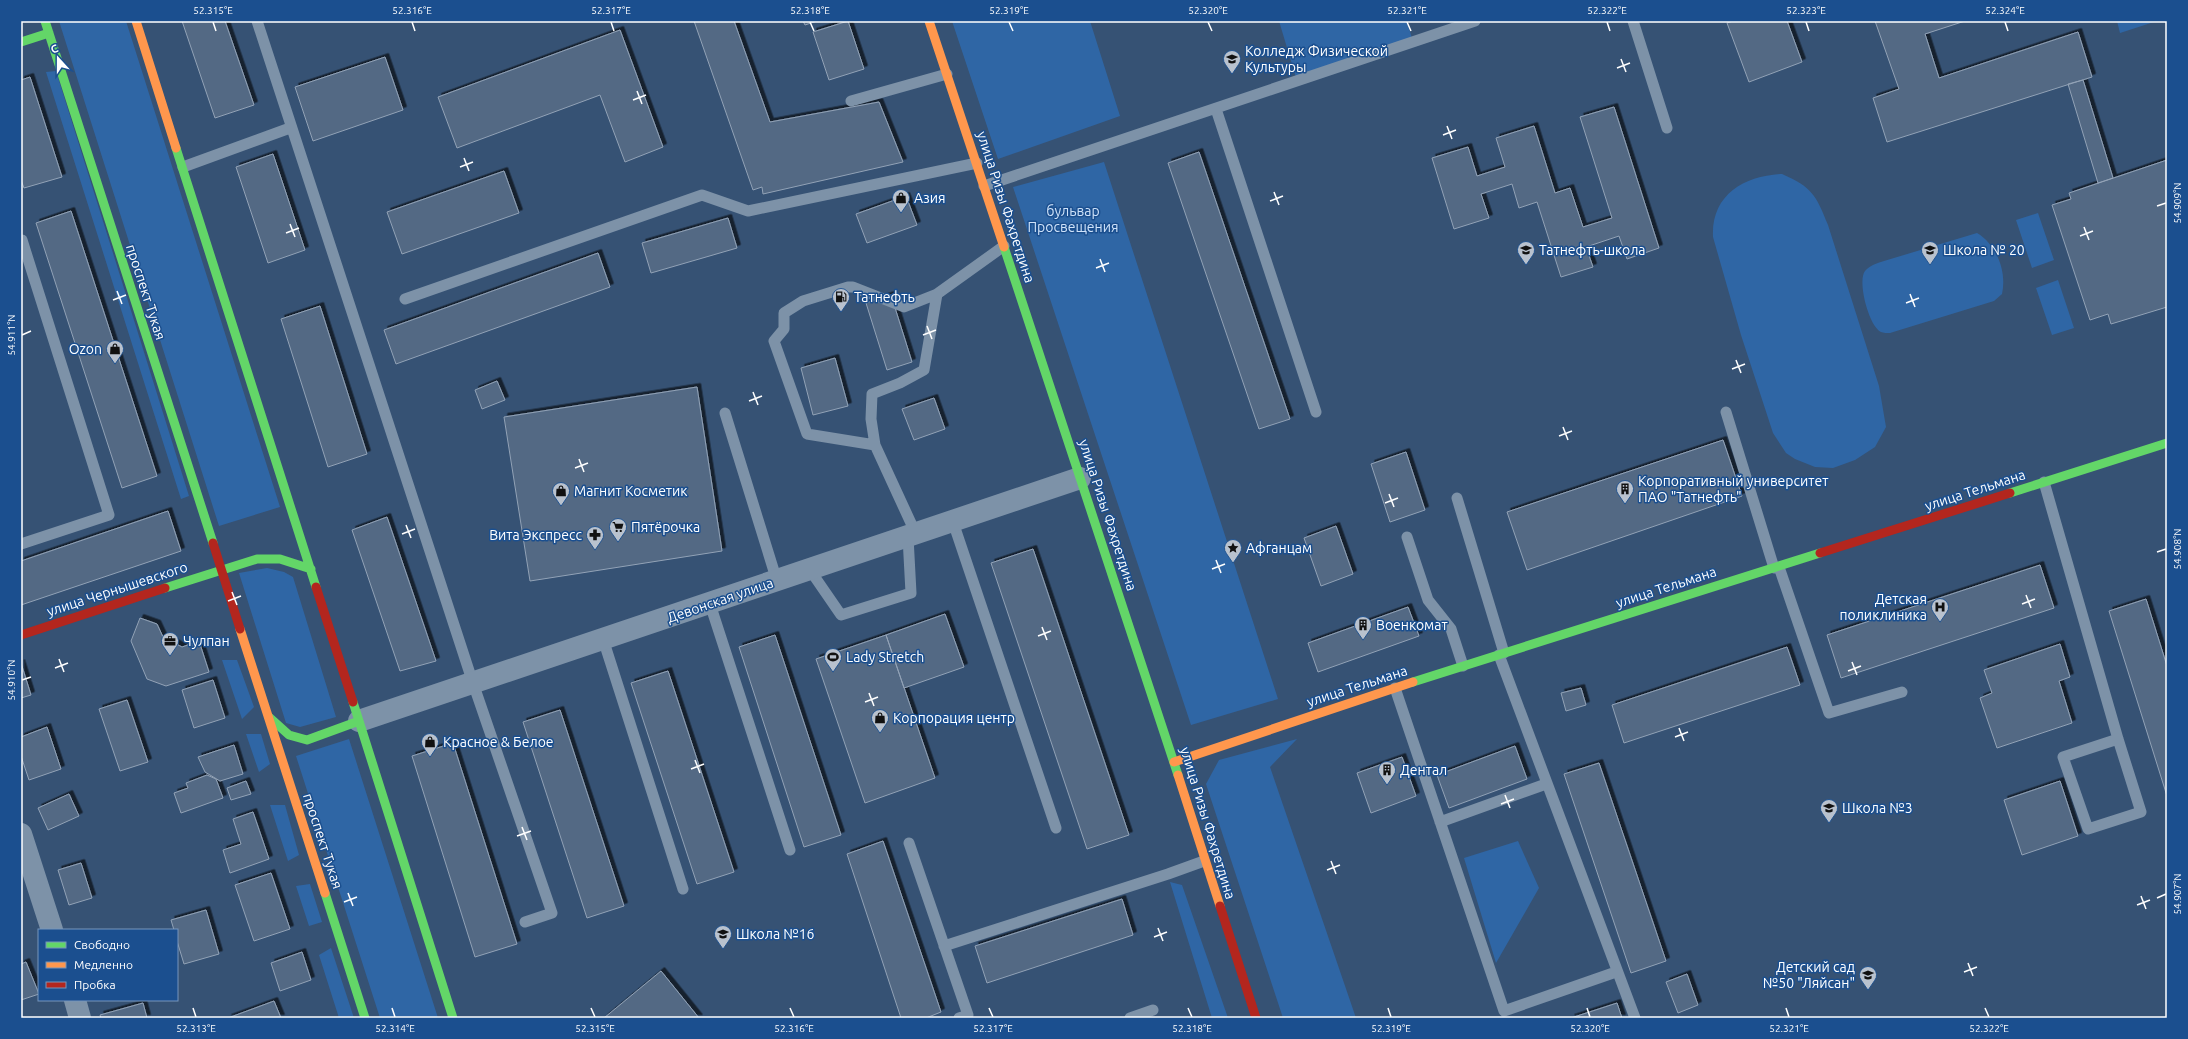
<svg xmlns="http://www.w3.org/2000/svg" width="2188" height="1039" font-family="Ubuntu,sans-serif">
<defs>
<filter id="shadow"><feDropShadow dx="3.5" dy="-3.5" stdDeviation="0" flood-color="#0009"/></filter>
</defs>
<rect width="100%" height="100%" fill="#365274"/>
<path fill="#2f66a5" d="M 59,21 L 126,21 L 280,507 L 219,526 Z
M 952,21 L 1090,21 L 1120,116 L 998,159 Z
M 1279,21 L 1407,21 L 1413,42 L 1297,81 Z
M 2117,21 L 2157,21 L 2120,33 Z
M 56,71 L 189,496 L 181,499 L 46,72 Z
M 1104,162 L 1278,699 L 1191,725 L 1013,187 Z
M 1782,174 C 1812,187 1816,195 1828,225 L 1879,386 L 1886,427 L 1875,447 L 1855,460 L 1833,468 L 1815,467 L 1795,459 L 1786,453 L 1773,433 L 1741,335 L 1713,237 C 1711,195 1744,176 1782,174 Z
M 2038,213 L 2054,260 L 2032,268 L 2016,220 Z
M 1977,233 C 1997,245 2007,272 2002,294 L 1994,301 L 1890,333 C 1888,333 1883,333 1881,332 C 1869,327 1857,281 1865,271 C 1870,265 1878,263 1884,261 Z
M 2058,280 L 2074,328 L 2052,335 L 2036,288 Z
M 267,568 L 284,572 L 293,577 L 336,717 L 300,727 L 286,723 L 239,573 Z
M 222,660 L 237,660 L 254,707 L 242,719 Z
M 246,734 L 261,734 L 270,764 L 259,772 Z
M 349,739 L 438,1018 L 380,1018 L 296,756 Z
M 1297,739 L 1270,767 L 1356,1018 L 1283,1018 L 1206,784 L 1219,760 Z
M 270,805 L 285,805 L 299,855 L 288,861 Z
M 1518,841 L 1539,888 L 1496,963 L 1464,858 Z
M 1170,882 L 1182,885 L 1228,1018 L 1212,1018 Z
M 310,884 L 322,922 L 309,926 L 296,886 Z
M 331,948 L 354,1018 L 339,1018 L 319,955 Z"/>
<path fill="#526984" stroke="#92a2b6" filter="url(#shadow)" d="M 182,21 L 225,21 L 254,105 L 215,118 Z
M 694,21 L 734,21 L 770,122 L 879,102 L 903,162 L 763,194 L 762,187 L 753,190 Z
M 803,21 L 817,21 L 805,25 Z
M 848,21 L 864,69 L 829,80 L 813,32 Z
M 1733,21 L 1787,21 L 1802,62 L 1749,82 L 1727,23 Z
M 1875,21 L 1965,21 L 1925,34 L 1939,78 L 2078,32 L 2092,77 L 1887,142 L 1873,98 L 1899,89 Z
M 620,30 L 663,147 L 625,162 L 600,95 L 457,148 L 438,97 Z
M 385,57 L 403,110 L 313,141 L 295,87 Z
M 30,77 L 62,177 L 24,188 L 21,180 L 21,80 Z
M 2083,80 L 2113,178 L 2098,183 L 2068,84 Z
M 1614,107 L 1659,248 L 1627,259 L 1619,236 L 1586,247 L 1593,267 L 1561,277 L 1537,202 L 1519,208 L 1512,184 L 1481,194 L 1489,218 L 1454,229 L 1432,158 L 1468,147 L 1477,176 L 1505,167 L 1496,138 L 1534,126 L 1555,193 L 1570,188 L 1583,227 L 1612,218 L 1580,117 Z
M 1199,152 L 1290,419 L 1259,429 L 1168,163 Z
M 273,154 L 305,250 L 268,263 L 236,167 Z
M 2167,160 L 2167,307 L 2111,324 L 2108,314 L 2090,320 L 2052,205 L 2071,199 L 2069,193 Z
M 504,171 L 519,213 L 402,254 L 387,212 Z
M 906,196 L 917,225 L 867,243 L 856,214 Z
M 71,211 L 157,476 L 122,488 L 36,223 Z
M 728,218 L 737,248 L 651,273 L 642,243 Z
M 598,253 L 610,287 L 396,364 L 384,330 Z
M 891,295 L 912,362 L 887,370 L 866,303 Z
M 320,306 L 367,454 L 328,467 L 281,319 Z
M 835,358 L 848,406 L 813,415 L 801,368 Z
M 497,381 L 505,400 L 482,409 L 475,390 Z
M 697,387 L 722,551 L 530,581 L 504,417 Z
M 934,398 L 945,429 L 914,440 L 902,409 Z
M 1723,440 L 1742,496 L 1527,570 L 1507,512 Z
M 1406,452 L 1425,510 L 1390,522 L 1371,464 Z
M 168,511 L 181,551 L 21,605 L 21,561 Z
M 387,517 L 436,661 L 400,671 L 352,530 Z
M 1336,526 L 1353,574 L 1321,586 L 1304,538 Z
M 1033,549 L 1129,835 L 1087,849 L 991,563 Z
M 2040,565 L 2054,608 L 1841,678 L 1827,635 Z
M 2146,599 L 2167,666 L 2167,796 L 2109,611 Z
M 1408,607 L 1419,636 L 1318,672 L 1308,643 Z
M 945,614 L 964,667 L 904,688 L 886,635 Z
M 140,618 L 157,624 L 163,637 L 182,647 L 199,641 L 209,672 L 166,686 L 147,679 L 131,641 Z
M 775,635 L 841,835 L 804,847 L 739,647 Z
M 886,635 L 935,778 L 865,803 L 816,659 Z
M 2060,644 L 2070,677 L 2059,681 L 2072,723 L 1997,748 L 1980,698 L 1992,693 L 1984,670 Z
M 1787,647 L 1800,685 L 1624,743 L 1612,705 Z
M 21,663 L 31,695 L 21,698 Z
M 668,671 L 734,872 L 697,884 L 631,683 Z
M 213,680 L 225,718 L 194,728 L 182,690 Z
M 1581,688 L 1586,705 L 1566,711 L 1561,693 Z
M 127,700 L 148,762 L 120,771 L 99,709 Z
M 560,710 L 624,906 L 587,918 L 523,722 Z
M 47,727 L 61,769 L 29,780 L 21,756 L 21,737 Z
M 453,743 L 517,944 L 475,957 L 412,756 Z
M 234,745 L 243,774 L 220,781 L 205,772 L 198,757 Z
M 1515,746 L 1527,779 L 1449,808 L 1437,775 Z
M 1402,757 L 1416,796 L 1371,813 L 1357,773 Z
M 1599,763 L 1666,961 L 1631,973 L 1564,774 Z
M 207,775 L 216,779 L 223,798 L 181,813 L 174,793 L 188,788 L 186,783 Z
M 246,781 L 251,794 L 231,800 L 227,788 Z
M 2060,781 L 2078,836 L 2022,855 L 2004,800 Z
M 69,794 L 79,816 L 48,830 L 38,808 Z
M 253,812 L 269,859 L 230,873 L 223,850 L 241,844 L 233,819 Z
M 883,841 L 941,1012 L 926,1018 L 901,1018 L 847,854 Z
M 81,863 L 92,898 L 69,905 L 58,870 Z
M 271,873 L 290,929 L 254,941 L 235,885 Z
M 1122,899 L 1133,935 L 987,983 L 975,946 Z
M 206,910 L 219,954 L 184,964 L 177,941 L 177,930 L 174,930 L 171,920 Z
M 302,952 L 311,980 L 280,991 L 271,963 Z
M 26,962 L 39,994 L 21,1000 L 21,964 Z
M 661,971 L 699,1018 L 604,1018 Z
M 1687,974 L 1698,1005 L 1678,1013 L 1666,982 Z
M 274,1001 L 281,1018 L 228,1018 Z
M 143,1003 L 147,1018 L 101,1018 L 100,1015 Z
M 1617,1003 L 1622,1018 L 1571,1018 Z"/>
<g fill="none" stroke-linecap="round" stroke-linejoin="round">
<path stroke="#7d92a8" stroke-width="11" d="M 257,21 L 473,683 L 552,913 L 525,922
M 1633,21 L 1667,128
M 851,101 L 947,74
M 1216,109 L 1316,412
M 183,167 L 290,128
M 984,186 L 1475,21
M 405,299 L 702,195 L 748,211 L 977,163
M 1726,412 L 1774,568
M 725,413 L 777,581
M 875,445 L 807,434 L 774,341 L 784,329 L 784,313 L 803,301 L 848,287 L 853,287 L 904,307 L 937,294
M 2044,482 L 2118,739 L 2141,812 L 2088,829 L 2063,757 L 2118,739
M 1457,498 L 1504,653
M 953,522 L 1056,828
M 916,534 L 875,445 L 871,419 L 872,394 L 900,383 L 924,370 L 937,294 L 1004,246
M 1407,537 L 1428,600 L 1451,629 L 1463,666
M 21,544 L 109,515 L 22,240
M 1779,567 L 1829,713 L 1902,692
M 810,570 L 841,615 L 911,593 L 908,537
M 710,604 L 790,850
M 603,639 L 683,889
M 1499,655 L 1635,1018
M 1395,688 L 1504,1011 L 1616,972
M 1440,822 L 1546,784
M 909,843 L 968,1015 L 959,1018
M 944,946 L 1168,874 L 1204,861
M 1130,1018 L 1153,1010"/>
<path stroke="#7d92a8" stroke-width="22" d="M 359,721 L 1080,478
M 21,834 L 52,930
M 75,1000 L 80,1018"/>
<path stroke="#63d668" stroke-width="9" d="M 45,21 L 213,543
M 21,42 L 49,33
M 176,148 L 316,587
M 1004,247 L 1178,775
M 2010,493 L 2167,443
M 165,588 L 257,559 L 280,559 L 311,569
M 1413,682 L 1820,553
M 353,702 L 453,1018
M 269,717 L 289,735 L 307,740 L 359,721
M 325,893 L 365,1018"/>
<path stroke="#ff974d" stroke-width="9" d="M 136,21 L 176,148
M 929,21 L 1004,247
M 240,629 L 325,893
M 1174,762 L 1413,682
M 1178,775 L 1220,906"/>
<path stroke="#b3261e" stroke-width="9" d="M 213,543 L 240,629
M 1820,553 L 2010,493
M 316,587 L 353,702
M 21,635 L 165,588
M 1220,906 L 1256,1018"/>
</g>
<path fill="none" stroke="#fff" stroke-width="1.5" d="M 213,22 L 216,31M 412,22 L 415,31M 611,22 L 614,31M 810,22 L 814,31M 1009,22 L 1013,31M 1208,22 L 1212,31M 1407,22 L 1411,31M 1607,22 L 1610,31M 1806,22 L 1809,31M 2005,22 L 2008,31M 1621,59 L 1626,72M 1617,68 L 1630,63M 637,91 L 642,104M 633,100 L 646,95M 1447,126 L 1452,139M 1443,135 L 1456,130M 464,158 L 469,171M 460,167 L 473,162M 1274,192 L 1279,205M 1270,201 L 1283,196M 2157,206 L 2166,203M 290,224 L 295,237M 2084,227 L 2089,240M 286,233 L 299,228M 2080,236 L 2093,231M 1100,259 L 1105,272M 1096,268 L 1109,263M 117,291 L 122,304M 1910,294 L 1915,307M 113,300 L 126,295M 1906,303 L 1919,298M 927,326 L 932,339M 22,335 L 31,331M 923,335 L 936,330M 1736,360 L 1741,373M 1732,369 L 1745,364M 753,392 L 758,405M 749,401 L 762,396M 1563,427 L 1568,440M 1559,436 L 1572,431M 579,459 L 584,472M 575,468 L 588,463M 1389,494 L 1394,507M 1385,503 L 1398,498M 406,525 L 411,538M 402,534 L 415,529M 2157,552 L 2166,549M 1216,560 L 1221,573M 1212,569 L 1225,564M 232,592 L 237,605M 2026,595 L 2031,608M 228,601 L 241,596M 2022,604 L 2035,599M 1042,627 L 1047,640M 1038,636 L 1051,631M 59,659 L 64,672M 1852,662 L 1857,675M 55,668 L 68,663M 1848,671 L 1861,666M 22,680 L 31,677M 869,693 L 874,706M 865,702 L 878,697M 1679,728 L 1684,741M 1675,737 L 1688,732M 695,760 L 700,773M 691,769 L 704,764M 1505,795 L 1510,808M 1501,804 L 1514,799M 522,827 L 527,840M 517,836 L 531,831M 1331,861 L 1336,874M 1327,870 L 1340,865M 348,893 L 353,906M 2141,896 L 2146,909M 2157,898 L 2166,894M 344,902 L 357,897M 2137,905 L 2150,900M 1158,928 L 1163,941M 1154,937 L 1167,932M 1968,963 L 1973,976M 1964,972 L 1977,967M 193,1008 L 196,1017M 392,1008 L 395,1017M 591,1008 L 595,1017M 790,1008 L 794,1017M 989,1008 L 993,1017M 1188,1008 L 1192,1017M 1388,1008 L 1391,1017M 1587,1008 L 1590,1017M 1786,1008 L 1789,1017M 1985,1008 L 1989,1017"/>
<defs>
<symbol id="university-pin" viewBox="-11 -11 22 30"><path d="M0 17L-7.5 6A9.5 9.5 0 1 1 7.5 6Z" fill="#b9c2ce" stroke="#1b4f8f"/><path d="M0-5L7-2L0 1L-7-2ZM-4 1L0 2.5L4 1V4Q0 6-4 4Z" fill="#111"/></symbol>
<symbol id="shop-pin" viewBox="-11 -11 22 30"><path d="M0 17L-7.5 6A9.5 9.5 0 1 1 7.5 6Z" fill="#b9c2ce" stroke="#1b4f8f"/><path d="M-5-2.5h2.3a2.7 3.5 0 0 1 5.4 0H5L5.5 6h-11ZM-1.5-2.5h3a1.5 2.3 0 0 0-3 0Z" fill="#111"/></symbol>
<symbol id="school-pin" viewBox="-11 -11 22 30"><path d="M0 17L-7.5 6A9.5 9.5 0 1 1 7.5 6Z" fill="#b9c2ce" stroke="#1b4f8f"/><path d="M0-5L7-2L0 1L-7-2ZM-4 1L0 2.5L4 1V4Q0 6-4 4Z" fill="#111"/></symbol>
<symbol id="fuel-pin" viewBox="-11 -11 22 30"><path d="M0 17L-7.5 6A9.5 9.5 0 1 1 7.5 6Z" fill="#b9c2ce" stroke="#1b4f8f"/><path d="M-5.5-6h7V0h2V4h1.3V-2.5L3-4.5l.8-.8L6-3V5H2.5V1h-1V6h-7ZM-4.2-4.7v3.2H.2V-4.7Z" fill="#111"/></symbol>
<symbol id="building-pin" viewBox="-11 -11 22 30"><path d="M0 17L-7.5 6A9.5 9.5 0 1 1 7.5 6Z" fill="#b9c2ce" stroke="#1b4f8f"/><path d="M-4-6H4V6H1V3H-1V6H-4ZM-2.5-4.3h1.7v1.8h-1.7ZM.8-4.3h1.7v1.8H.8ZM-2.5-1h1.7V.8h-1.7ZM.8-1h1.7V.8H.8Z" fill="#111"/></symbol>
<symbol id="supermarket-pin" viewBox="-11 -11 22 30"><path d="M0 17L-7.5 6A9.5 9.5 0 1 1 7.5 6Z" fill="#b9c2ce" stroke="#1b4f8f"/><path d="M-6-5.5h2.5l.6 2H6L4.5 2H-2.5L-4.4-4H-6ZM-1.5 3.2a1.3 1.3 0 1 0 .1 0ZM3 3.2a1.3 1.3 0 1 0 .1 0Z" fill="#111"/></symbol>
<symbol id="pharmacy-pin" viewBox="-11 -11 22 30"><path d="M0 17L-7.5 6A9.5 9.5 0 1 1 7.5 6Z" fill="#b9c2ce" stroke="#1b4f8f"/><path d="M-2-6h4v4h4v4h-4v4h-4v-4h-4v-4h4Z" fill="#111"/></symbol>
<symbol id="sight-pin" viewBox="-11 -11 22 30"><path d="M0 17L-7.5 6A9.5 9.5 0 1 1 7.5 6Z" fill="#b9c2ce" stroke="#1b4f8f"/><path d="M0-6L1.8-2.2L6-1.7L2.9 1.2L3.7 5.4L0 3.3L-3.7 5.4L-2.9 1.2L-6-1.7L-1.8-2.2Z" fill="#111"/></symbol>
<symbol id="hospital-pin" viewBox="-11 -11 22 30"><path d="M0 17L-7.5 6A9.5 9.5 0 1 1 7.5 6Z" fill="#b9c2ce" stroke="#1b4f8f"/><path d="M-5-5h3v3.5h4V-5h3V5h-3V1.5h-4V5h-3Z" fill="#111"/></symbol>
<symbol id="office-pin" viewBox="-11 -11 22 30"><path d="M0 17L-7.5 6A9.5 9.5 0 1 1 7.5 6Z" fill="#b9c2ce" stroke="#1b4f8f"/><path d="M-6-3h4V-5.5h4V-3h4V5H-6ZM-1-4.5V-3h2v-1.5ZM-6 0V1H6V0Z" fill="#111"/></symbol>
<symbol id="stadium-pin" viewBox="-11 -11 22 30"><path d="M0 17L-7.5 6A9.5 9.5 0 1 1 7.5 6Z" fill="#b9c2ce" stroke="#1b4f8f"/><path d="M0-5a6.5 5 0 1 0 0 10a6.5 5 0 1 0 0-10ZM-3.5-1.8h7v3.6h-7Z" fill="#111"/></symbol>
</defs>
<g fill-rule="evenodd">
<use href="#university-pin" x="1222" y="49" width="20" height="27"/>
<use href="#shop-pin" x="891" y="188" width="20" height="27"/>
<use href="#school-pin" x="1516" y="240" width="20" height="27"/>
<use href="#school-pin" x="1920" y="240" width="20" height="27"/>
<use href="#fuel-pin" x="831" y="287" width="20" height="27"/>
<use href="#shop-pin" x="105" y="339" width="20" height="27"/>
<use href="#building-pin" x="1615" y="479" width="20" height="27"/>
<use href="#shop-pin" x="551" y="481" width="20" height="27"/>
<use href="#supermarket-pin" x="608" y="517" width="20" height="27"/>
<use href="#pharmacy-pin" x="585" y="525" width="20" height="27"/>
<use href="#sight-pin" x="1223" y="538" width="20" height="27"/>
<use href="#hospital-pin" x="1930" y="597" width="20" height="27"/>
<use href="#building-pin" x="1353" y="615" width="20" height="27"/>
<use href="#office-pin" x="160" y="631" width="20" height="27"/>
<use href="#stadium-pin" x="823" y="647" width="20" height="27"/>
<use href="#shop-pin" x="870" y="708" width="20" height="27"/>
<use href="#shop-pin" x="420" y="732" width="20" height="27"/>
<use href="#building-pin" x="1377" y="760" width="20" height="27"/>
<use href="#school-pin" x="1819" y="798" width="20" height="27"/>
<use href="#school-pin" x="713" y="924" width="20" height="27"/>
<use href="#school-pin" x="1858" y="965" width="20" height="27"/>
</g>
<g text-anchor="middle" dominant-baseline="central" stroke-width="3" stroke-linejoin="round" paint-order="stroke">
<g font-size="14" fill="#fff" stroke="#1b4f8f" text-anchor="start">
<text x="1245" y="51">Колледж Физической<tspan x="1245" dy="16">Культуры</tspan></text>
<text x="914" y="198">Азия</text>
<text x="1539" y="250">Татнефть-школа</text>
<text x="1943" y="250">Школа № 20</text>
<text x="854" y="297">Татнефть</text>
<text x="102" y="349" text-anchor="end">Ozon</text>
<text x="1638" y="481">Корпоративный университет<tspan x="1638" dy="16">ПАО "Татнефть"</tspan></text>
<text x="574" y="491">Магнит Косметик</text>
<text x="631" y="527">Пятёрочка</text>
<text x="582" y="535" text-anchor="end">Вита Экспресс</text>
<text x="1246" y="548">Афганцам</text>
<text x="1927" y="599" text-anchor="end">Детская<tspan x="1927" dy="16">поликлиника</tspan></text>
<text x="1376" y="625">Военкомат</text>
<text x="183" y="641">Чулпан</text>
<text x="846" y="657">Lady Stretch</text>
<text x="893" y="718">Корпорация центр</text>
<text x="443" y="742">Красное &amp; Белое</text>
<text x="1400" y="770">Дентал</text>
<text x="1842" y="808">Школа №3</text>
<text x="736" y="934">Школа №16</text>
<text x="1855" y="967" text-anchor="end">Детский сад<tspan x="1855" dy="16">№50 "Ляйсан"</tspan></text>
</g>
<g font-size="14" fill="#fff" stroke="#1b4f8f">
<text transform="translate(1006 207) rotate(72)">улица Ризы Фахретдина</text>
<text transform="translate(146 292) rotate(72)">проспект Тукая</text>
<text transform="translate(1975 490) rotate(-18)">улица Тельмана</text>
<text transform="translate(1108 515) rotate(72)">улица Ризы Фахретдина</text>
<text transform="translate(1666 587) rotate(-18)">улица Тельмана</text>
<text transform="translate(117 589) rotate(-18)">улица Чернышевского</text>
<text transform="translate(720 600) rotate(-19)">Девонская улица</text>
<text transform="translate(1357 686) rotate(-18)">улица Тельмана</text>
<text transform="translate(1208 823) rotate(73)">улица Ризы Фахретдина</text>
<text transform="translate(323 841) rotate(72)">проспект Тукая</text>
</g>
<g font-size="14" fill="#cfe3fa" stroke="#1b4f8f">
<text x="1073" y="211">бульвар<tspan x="1073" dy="16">Просвещения</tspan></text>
</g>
</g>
<rect width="2188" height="1039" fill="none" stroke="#1b4f8f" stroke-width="44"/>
<rect x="38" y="929" width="140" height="72" fill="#1b4f8f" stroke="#7695bc"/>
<rect x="46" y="942" width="20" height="6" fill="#63d668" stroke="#7695bc"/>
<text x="74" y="949" font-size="12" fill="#ffffff">Свободно</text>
<rect x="46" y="962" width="20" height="6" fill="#ff974d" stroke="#7695bc"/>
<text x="74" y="969" font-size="12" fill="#ffffff">Медленно</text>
<rect x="46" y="982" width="20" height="6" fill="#b3261e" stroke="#7695bc"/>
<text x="74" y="989" font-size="12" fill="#ffffff">Пробка</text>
<g transform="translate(58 58) rotate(339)" stroke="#1b4f8f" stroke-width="3" paint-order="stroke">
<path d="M0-3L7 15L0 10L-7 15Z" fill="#ffffff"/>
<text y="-6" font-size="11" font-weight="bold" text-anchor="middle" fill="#ffffff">С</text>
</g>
<rect x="22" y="22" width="2144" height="995" fill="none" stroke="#fff" stroke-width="1.5"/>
<g font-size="10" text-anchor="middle" fill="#fff">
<text x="213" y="14">52.315°E</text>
<text x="412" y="14">52.316°E</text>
<text x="611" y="14">52.317°E</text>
<text x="810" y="14">52.318°E</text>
<text x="1009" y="14">52.319°E</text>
<text x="1208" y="14">52.320°E</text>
<text x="1407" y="14">52.321°E</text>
<text x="1607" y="14">52.322°E</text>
<text x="1806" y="14">52.323°E</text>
<text x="2005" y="14">52.324°E</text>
<text transform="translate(2177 203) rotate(-90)" y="4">54.909°N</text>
<text transform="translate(11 335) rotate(-90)" y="4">54.911°N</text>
<text transform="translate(2177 549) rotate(-90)" y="4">54.908°N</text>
<text transform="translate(11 680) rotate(-90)" y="4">54.910°N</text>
<text transform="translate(2177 894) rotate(-90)" y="4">54.907°N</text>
<text x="196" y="1032">52.313°E</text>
<text x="395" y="1032">52.314°E</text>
<text x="595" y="1032">52.315°E</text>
<text x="794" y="1032">52.316°E</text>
<text x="993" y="1032">52.317°E</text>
<text x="1192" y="1032">52.318°E</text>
<text x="1391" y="1032">52.319°E</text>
<text x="1590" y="1032">52.320°E</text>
<text x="1789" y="1032">52.321°E</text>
<text x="1989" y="1032">52.322°E</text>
</g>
</svg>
